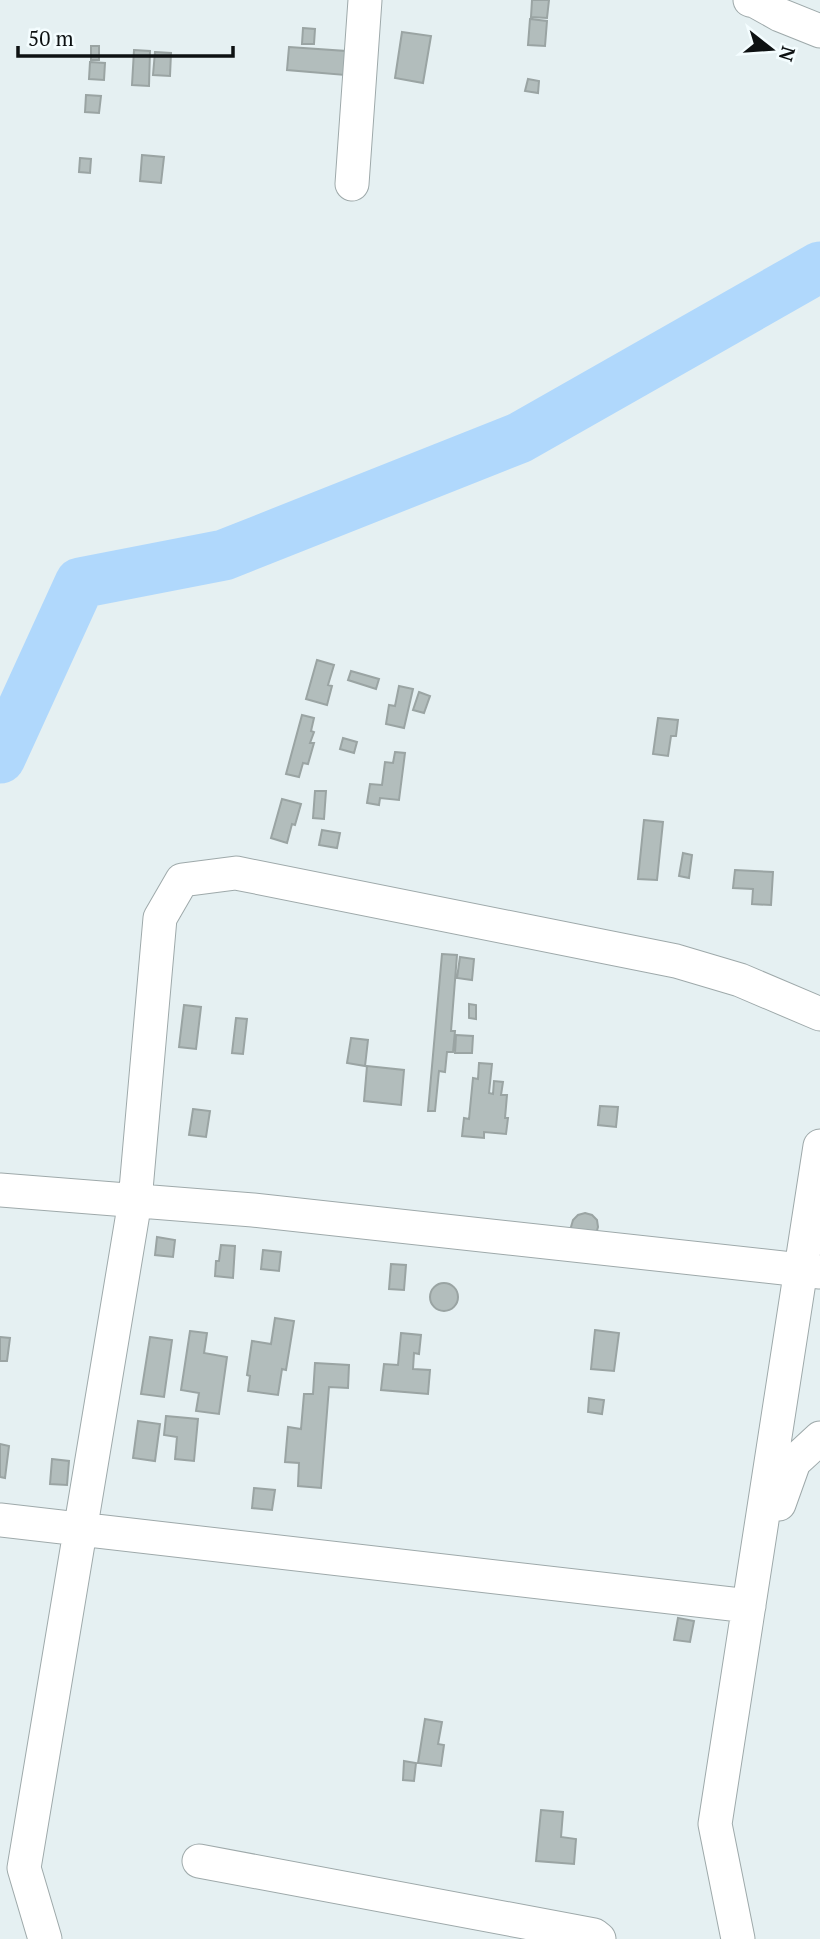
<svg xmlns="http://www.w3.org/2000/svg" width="820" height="1939" font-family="'PT Serif',serif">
<rect width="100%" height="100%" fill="#e5f0f2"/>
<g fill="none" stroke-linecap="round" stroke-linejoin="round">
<path stroke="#b0d8fc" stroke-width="51" d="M 0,758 L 80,583 L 224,555 L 519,438 L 820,267"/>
</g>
<path fill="#b2bdbc" stroke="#9aa4a3" stroke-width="2" d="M 532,0 L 549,0 L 547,18 L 531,17 Z
M 530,19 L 547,21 L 545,46 L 528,45 Z
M 303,28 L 315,29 L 314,44 L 302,44 Z
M 402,32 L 431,36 L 423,83 L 395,78 Z
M 91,46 L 99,46 L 99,60 L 91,60 Z
M 289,47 L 346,51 L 345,75 L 287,70 Z
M 134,50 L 150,51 L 149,86 L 132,85 Z
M 155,52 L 171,53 L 170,76 L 153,75 Z
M 90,62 L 105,63 L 104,80 L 89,79 Z
M 528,79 L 539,81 L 538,93 L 525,91 Z
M 86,95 L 101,96 L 99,113 L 85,112 Z
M 142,155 L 164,157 L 161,183 L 140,181 Z
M 80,158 L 91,159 L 90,173 L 79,172 Z
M 317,660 L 334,665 L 328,685 L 332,686 L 327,705 L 306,699 Z
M 351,671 L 379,679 L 376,689 L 348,680 Z
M 399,686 L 413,689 L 404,728 L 386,724 L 389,705 L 395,706 Z
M 419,692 L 430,696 L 424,713 L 413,710 Z
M 302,715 L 314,718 L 311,731 L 314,732 L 310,743 L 314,743 L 308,764 L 303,763 L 299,777 L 286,774 Z
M 658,718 L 678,720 L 676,736 L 671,736 L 668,756 L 653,754 Z
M 343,738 L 357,742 L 354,753 L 340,749 Z
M 395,752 L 405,753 L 399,800 L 380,798 L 379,805 L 367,803 L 370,784 L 382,785 L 385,762 L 393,763 Z
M 315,791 L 326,791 L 324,819 L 313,818 Z
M 282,799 L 301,804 L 295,825 L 292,824 L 287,843 L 271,838 Z
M 644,820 L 663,822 L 657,880 L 638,879 Z
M 322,830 L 340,833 L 337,848 L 319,845 Z
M 683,853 L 692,855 L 689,878 L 679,876 Z
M 735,870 L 773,872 L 771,905 L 752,904 L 753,889 L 733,888 Z
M 442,954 L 457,955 L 451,1031 L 455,1031 L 453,1052 L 447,1052 L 445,1072 L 439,1071 L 435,1111 L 428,1111 Z
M 460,957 L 474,959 L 472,980 L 457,978 Z
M 469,1004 L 476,1005 L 476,1019 L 469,1018 Z
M 184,1005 L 201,1007 L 196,1049 L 179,1047 Z
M 236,1018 L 247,1019 L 243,1054 L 232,1053 Z
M 456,1035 L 473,1036 L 472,1053 L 455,1053 Z
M 351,1038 L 368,1040 L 365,1066 L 347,1063 Z
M 479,1063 L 492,1064 L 489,1093 L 493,1094 L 494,1081 L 503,1082 L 501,1095 L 507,1095 L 505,1118 L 508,1118 L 506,1134 L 484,1132 L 484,1138 L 462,1136 L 464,1118 L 469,1119 L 473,1078 L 478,1079 Z
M 367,1066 L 404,1070 L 401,1105 L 364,1101 Z
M 600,1106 L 618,1107 L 616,1127 L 598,1125 Z
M 193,1109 L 210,1111 L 206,1137 L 189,1135 Z
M 585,1213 L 592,1215 L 597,1220 L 598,1227 L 596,1234 L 573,1234 L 571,1227 L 573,1220 L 578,1215 Z
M 157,1237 L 175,1240 L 173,1257 L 155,1255 Z
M 221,1245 L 235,1246 L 233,1278 L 215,1276 L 216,1261 L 219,1261 Z
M 263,1250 L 281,1252 L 279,1271 L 261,1269 Z
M 391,1264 L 406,1265 L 404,1290 L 389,1289 Z
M430 1297a14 14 0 1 1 28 0a14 14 0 1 1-28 0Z
M 275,1318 L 294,1321 L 286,1370 L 282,1369 L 278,1395 L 248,1391 L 250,1376 L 247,1375 L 252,1341 L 271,1344 Z
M 595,1330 L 619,1333 L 614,1371 L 591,1369 Z
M 190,1331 L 207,1333 L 204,1353 L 227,1357 L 219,1414 L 196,1411 L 199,1393 L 181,1390 Z
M 401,1333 L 421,1335 L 419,1354 L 414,1353 L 413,1369 L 430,1370 L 428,1394 L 381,1390 L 384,1364 L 398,1365 Z
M 0,1337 L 10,1338 L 7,1361 L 0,1361 Z
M 150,1337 L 172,1340 L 164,1397 L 141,1394 Z
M 315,1363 L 349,1365 L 348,1388 L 329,1387 L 321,1488 L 298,1486 L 299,1463 L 285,1462 L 288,1427 L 301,1429 L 304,1394 L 313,1394 Z
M 589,1398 L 604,1400 L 602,1414 L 588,1412 Z
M 166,1416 L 198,1419 L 194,1461 L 175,1459 L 177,1437 L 164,1435 Z
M 138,1421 L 160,1424 L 155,1461 L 133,1458 Z
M 0,1444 L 9,1446 L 5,1478 L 0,1477 Z
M 52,1459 L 69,1461 L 67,1485 L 50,1484 Z
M 254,1488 L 275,1490 L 272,1510 L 252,1508 Z
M 678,1618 L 694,1621 L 690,1642 L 674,1640 Z
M 425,1719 L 442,1722 L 438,1744 L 444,1745 L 441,1766 L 418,1763 Z
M 404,1761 L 416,1763 L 414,1781 L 403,1780 Z
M 541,1810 L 563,1812 L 561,1837 L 576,1839 L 574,1864 L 536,1861 Z"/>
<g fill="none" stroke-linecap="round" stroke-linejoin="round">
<defs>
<path id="minor" d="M 750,0 L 755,1 L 780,15 L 820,31
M 352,184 L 365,0
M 0,1190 L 253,1210 L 820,1272
M 779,1504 L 794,1462 L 820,1438
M 0,1520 L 749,1606
M 199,1861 L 594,1935 L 599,1939
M 45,1939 L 24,1868 L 135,1201 L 160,918 L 182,880 L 236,873 L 676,961 L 740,980 L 820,1014
M 738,1939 L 715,1824 L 820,1146"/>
</defs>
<use href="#minor" stroke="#9ea9aa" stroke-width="35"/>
<use href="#minor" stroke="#fff" stroke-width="33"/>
</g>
<g transform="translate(771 49) rotate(107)" stroke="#f4fdff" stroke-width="5" paint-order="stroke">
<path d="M0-5L12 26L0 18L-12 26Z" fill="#0d1112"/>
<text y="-10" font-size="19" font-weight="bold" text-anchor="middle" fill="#0d1112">N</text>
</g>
<path d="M18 46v10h215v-10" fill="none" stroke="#0d1112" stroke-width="3.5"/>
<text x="28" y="46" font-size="21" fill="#0d1112" stroke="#f4fdff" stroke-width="5" paint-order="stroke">50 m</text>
</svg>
